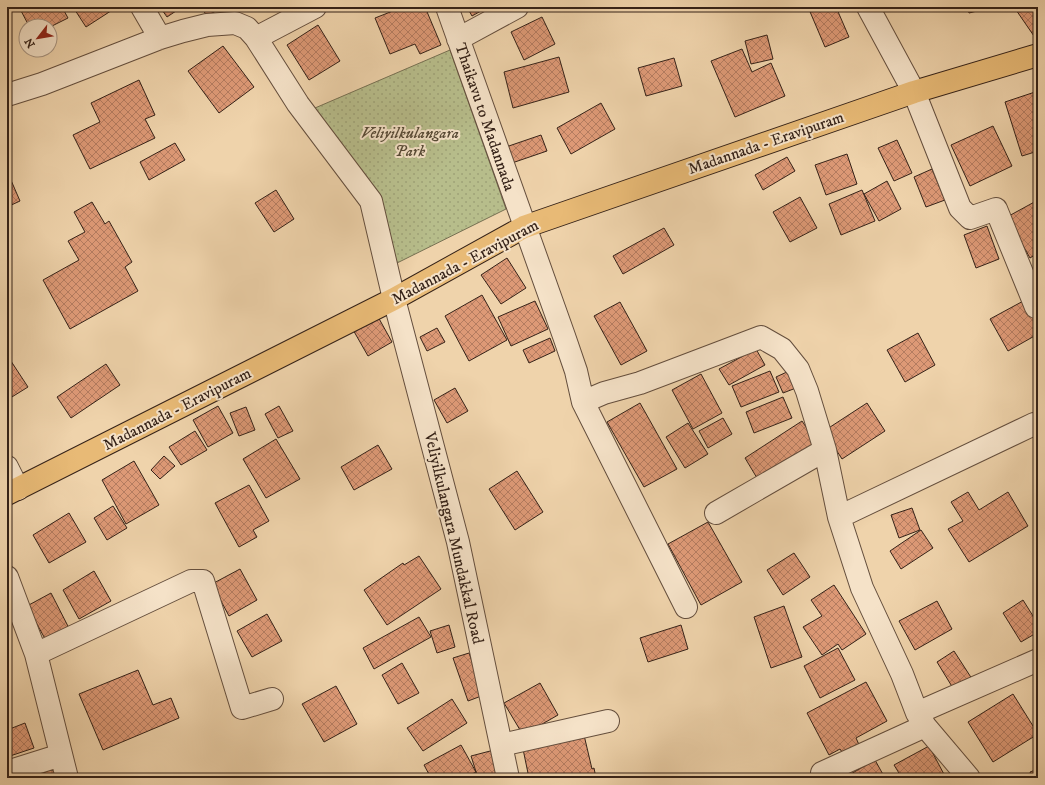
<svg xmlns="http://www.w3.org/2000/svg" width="1045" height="785" font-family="'IM FELL DW Pica',serif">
<defs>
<pattern id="green-dots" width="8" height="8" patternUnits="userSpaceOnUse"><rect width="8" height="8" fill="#b7bd8b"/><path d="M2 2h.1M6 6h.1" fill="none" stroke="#9ea277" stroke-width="1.8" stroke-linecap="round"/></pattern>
<pattern id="building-cross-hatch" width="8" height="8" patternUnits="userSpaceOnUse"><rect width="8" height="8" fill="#dd9976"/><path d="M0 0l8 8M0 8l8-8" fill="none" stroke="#b47c60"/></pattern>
</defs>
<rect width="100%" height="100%" fill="#efd3ab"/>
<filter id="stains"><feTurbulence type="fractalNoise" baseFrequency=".005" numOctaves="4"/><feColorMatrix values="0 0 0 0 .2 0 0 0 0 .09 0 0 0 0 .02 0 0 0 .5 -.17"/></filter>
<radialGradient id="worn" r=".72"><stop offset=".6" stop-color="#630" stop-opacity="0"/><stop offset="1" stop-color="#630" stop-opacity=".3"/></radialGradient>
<path fill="url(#green-dots)" stroke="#767052" d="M 450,50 L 506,209 L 395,264 L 315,108 Z"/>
<path fill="url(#building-cross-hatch)" stroke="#352218" d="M 19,7 L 62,7 L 68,18 L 50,27 L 50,26 L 29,26 Z
M 73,7 L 117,7 L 86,27 Z
M 160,7 L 182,7 L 167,17 Z
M 201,7 L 223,7 L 207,16 Z
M 403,7 L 425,7 L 441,45 L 420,54 L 415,44 L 390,54 L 375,18 Z
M 467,7 L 488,7 L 472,16 Z
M 808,7 L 836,7 L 849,37 L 825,47 Z
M 967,7 L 993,7 L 969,13 Z
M 1014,7 L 1038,7 L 1038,37 L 1036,39 Z
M 542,17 L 555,44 L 524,60 L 511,32 Z
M 318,25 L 340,61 L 309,80 L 287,45 Z
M 767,35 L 773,59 L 751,64 L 745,41 Z
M 223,46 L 254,87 L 219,113 L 188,71 Z
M 742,49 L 752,72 L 771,63 L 785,96 L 735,117 L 711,61 Z
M 559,57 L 569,92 L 513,108 L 504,72 Z
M 674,58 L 682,86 L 646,96 L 638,68 Z
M 139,80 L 155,115 L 145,119 L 155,138 L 90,169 L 73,135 L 100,122 L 91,103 Z
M 1038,91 L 1038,151 L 1022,156 L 1005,102 Z
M 601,103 L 615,129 L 571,154 L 557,128 Z
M 993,126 L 1012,166 L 970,186 L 951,145 Z
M 541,135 L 547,151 L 509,164 L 503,148 Z
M 897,140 L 912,173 L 894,181 L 878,148 Z
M 175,143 L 185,160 L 149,180 L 140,162 Z
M 847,154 L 857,184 L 826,195 L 815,165 Z
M 787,157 L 795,171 L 763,190 L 755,175 Z
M 932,169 L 945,200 L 926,207 L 914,177 Z
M 7,171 L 20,201 L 7,207 Z
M 887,181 L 901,209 L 879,221 L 864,194 Z
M 276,190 L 294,219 L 274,232 L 255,203 Z
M 862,190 L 875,221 L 841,235 L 829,204 Z
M 800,197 L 817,228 L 790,242 L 773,212 Z
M 1038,200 L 1038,253 L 1030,258 L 1007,217 Z
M 92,202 L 105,224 L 109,221 L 132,262 L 125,267 L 138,291 L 70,329 L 43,280 L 79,260 L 68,241 L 85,232 L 74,212 Z
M 987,226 L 999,259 L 976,268 L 964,235 Z
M 664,228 L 674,245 L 623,274 L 613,256 Z
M 507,258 L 526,288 L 501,304 L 481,275 Z
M 482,295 L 507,340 L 469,361 L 445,316 Z
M 1027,299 L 1038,319 L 1038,334 L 1008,351 L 990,319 Z
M 535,301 L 548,329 L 511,346 L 498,317 Z
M 620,302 L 647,351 L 621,365 L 594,316 Z
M 377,315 L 392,342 L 368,356 L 352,328 Z
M 437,328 L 445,342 L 427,351 L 420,337 Z
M 918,333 L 935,365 L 905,382 L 887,350 Z
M 550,338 L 555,351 L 529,363 L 523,350 Z
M 756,349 L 765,365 L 729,385 L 719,369 Z
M 7,355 L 28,387 L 7,400 Z
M 106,364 L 120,385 L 71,418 L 57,397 Z
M 770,371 L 779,392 L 741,407 L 732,386 Z
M 789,371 L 796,388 L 783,393 L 776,377 Z
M 701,374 L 722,413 L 693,429 L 672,390 Z
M 455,388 L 468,411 L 447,423 L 434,400 Z
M 783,397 L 792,418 L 754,433 L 746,412 Z
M 640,403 L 677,469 L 644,487 L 607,422 Z
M 867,403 L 885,431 L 842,459 L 824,431 Z
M 218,406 L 233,433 L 208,447 L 193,420 Z
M 279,406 L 293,431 L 278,438 L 265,414 Z
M 246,407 L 255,430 L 239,436 L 230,413 Z
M 723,418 L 732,434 L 708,448 L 699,431 Z
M 802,421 L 818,445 L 760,483 L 745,458 Z
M 688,423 L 708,454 L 685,468 L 666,437 Z
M 195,431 L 207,450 L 181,465 L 169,447 Z
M 276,439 L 300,479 L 266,498 L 243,459 Z
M 378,445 L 392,469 L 354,490 L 341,467 Z
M 164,456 L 175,466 L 160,479 L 151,470 Z
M 134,461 L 159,505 L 126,524 L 102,480 Z
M 517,471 L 543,512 L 515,530 L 489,489 Z
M 249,485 L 269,521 L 253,530 L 257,537 L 239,547 L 215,503 Z
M 968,492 L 979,510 L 1008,492 L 1028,526 L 969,562 L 948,529 L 963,521 L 951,502 Z
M 113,506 L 127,528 L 107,540 L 94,518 Z
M 912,508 L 920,530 L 899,538 L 891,515 Z
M 69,513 L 86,542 L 49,563 L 33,535 Z
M 708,522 L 742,582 L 701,605 L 668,544 Z
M 921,530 L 933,548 L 901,569 L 890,551 Z
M 794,553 L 810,577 L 783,595 L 767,570 Z
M 419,556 L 441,589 L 387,625 L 364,590 L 403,563 L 404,565 Z
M 240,569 L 257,600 L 229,616 L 212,584 Z
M 94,571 L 111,601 L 79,619 L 63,590 Z
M 834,585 L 866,634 L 842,650 L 838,644 L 822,655 L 803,627 L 822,616 L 811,600 Z
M 51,593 L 72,634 L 49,646 L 27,606 Z
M 1023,600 L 1038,624 L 1038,632 L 1021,642 L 1003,613 Z
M 937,601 L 952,629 L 915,650 L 899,621 Z
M 784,606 L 802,657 L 771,668 L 754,617 Z
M 267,614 L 282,641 L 252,657 L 237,631 Z
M 419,617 L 431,637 L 374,669 L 363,648 Z
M 449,625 L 455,647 L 437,653 L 430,631 Z
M 681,625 L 688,649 L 648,662 L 640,638 Z
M 838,648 L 855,680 L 820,698 L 804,666 Z
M 954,651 L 974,682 L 956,693 L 937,662 Z
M 469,653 L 484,695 L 468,701 L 453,658 Z
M 402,663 L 419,693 L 398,704 L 382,675 Z
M 138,670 L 153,705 L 171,698 L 179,718 L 103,750 L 79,694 Z
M 866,682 L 887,721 L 856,738 L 861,749 L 845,757 L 840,749 L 829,755 L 807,713 Z
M 540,683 L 558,715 L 523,735 L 504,703 Z
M 336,686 L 357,724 L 324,742 L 302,704 Z
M 1013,694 L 1038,734 L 993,762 L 968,722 Z
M 452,699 L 467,723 L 423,751 L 407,728 Z
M 25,723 L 34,748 L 7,757 L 7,730 Z
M 584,735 L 592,769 L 594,768 L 596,778 L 529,778 L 523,749 Z
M 461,745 L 476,772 L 464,778 L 431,778 L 424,765 Z
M 929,746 L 946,778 L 902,778 L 894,765 Z
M 494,750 L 500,772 L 478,778 L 471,756 Z
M 875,760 L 885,778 L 851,778 L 849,775 Z
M 54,768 L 59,778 L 32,778 Z
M 1038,769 L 1038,778 L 1032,778 L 1030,772 Z"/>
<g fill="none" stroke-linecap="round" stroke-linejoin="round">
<defs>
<path id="minor" d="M 142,7 L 160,38
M 447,7 L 564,336 L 576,371 L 583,402 L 604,393 L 640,383 L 761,337 L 782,349 L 798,369 L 807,391 L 825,450 L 839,517 L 862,588 L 902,674 L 917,713 L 925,726 L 969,778
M 868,7 L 914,92 L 960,208 L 970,218 L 996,209 L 1036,307
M 256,38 L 315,7
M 458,39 L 517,7
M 7,95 L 42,84 L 160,38 L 183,31 L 207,25 L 235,23 L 247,28 L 256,38 L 298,104 L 371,201 L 394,299 L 458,542 L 508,778
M 583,402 L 686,607
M 7,467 L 18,489
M 716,513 L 825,450
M 839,517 L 1034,424
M 7,577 L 36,654 L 67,778
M 36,654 L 191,581 L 203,581 L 242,708 L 272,699
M 917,713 L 1038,660
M 501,745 L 608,721
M 7,772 L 61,755
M 822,773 L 925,726"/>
<path id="major" d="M 7,494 L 394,299 L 524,227 L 914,92 L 1038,55"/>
</defs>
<use href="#minor" stroke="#644e3d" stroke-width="24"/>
<use href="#major" stroke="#352218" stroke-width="24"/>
<use href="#minor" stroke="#f5e2c8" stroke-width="22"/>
<use href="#major" stroke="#e8ba76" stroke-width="22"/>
</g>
<g text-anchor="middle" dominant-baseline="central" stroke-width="4" stroke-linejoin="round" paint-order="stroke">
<g font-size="16" fill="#352218" stroke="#f5e2c8">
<text transform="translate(485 117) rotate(71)">Thaikavu to Madannada</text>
<text transform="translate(766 143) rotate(-19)">Madannada - Eravipuram</text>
<text transform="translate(465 262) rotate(-28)">Madannada - Eravipuram</text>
<text transform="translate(177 409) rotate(-27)">Madannada - Eravipuram</text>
<text transform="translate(454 538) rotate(77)">Veliyilkulangara Mundakkal Road</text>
</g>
<g font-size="16" font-style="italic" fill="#564935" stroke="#f5e2c8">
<text x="410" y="133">Veliyilkulangara<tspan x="410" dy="18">Park</tspan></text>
</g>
</g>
<rect width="1045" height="785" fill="none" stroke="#efd3ab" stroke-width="24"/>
<rect x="8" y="8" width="1029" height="769" fill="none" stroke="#352218" stroke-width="2"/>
<rect x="12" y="12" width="1021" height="761" fill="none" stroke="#352218"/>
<g transform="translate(38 38) rotate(239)"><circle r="19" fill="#f5e2c8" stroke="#a89582"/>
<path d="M0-3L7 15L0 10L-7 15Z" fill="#8f2418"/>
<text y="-6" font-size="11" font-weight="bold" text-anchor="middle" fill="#352218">N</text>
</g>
<rect width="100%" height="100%" filter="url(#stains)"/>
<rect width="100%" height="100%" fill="url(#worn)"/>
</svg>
